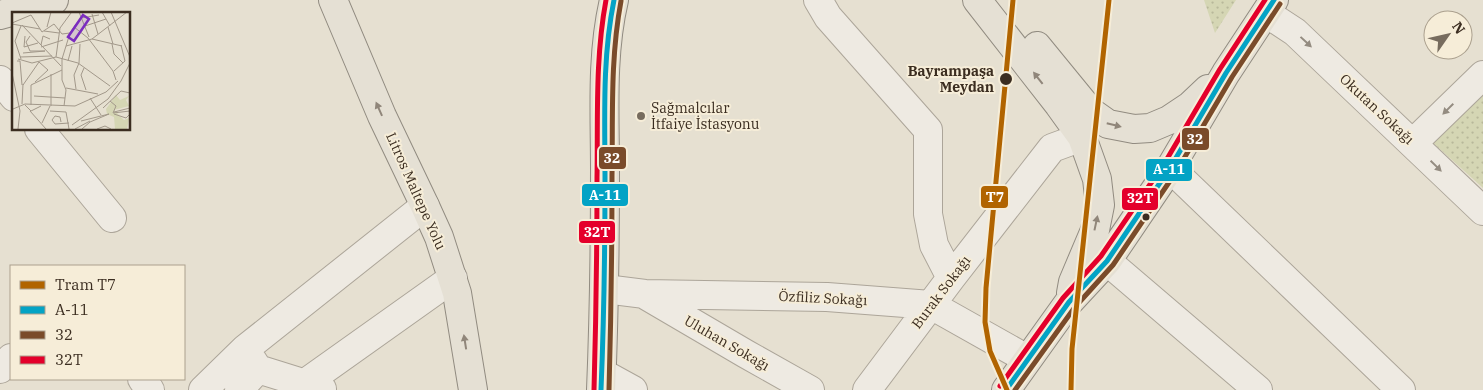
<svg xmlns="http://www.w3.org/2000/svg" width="1483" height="390" font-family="'IBM Plex Serif',serif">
<defs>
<pattern id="park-dots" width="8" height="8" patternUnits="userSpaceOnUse" patternTransform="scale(1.25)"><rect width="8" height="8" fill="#d5d6b4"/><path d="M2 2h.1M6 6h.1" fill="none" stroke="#b8b89a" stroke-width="1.8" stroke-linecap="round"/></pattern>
</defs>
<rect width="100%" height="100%" fill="#e6e0d1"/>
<path fill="url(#park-dots)" d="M 1204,0 L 1236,0 L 1215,33 Z
M 1483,89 L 1483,188 L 1431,141 Z"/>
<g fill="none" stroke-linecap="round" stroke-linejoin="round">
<defs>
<path id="minor" d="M 818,0 L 828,17 L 928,130 L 928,214 L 934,245 L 951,278
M 1266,13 L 1295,32 L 1483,211
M 0,80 L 14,97
M 39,129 L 112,218
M 1413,143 L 1483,75
M 1170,168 L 1401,390
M 1107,261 L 1258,390
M 605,289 L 645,294 L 827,297 L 931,305 L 1027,359
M 647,296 L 746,354 L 810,390
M 245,349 L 258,369 L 322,389
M 0,369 L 11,358
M 602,373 L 633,390
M 142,379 L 150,390
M 304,384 L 453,278
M 203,390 L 245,349 L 425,206
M 239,390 L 258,369
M 867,390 L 951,278 L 1052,148 L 1082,137"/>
<path id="major" d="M 333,0 L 382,116 L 425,206 L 439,237 L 457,293 L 473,390
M 977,0 L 1059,105 L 1082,137 L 1097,179 L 1100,205 L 1095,230 L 1073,282 L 1071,293
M 0,15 L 54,0
M 1037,46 L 1091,112 L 1108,124 L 1134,129 L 1150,128 L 1169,120 L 1190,106 L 1208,89
M 601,390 C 604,317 605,243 605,170 C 605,114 601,55 614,0
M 1006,390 L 1069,302 L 1107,261 L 1170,168 L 1226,73 L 1274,0"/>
</defs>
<use href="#minor" stroke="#aca599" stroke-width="30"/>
<use href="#major" stroke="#918b80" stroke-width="30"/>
<use href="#minor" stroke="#eeeae2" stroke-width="28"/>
<use href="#major" stroke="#e5e0d4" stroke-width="28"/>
<defs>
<path id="bus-1" d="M 601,390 C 604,319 605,248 605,178 C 605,118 602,59 614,0
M 1006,390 L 1069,302 L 1107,261 L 1170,168 L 1226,73 L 1274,0"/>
<path id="bus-2" d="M 609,390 C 611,319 612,248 612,176 C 613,118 610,60 621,1
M 1015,390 L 1075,307 L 1113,265 L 1176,172 L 1232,77 L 1280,4"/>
<path id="bus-3" d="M 1000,386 L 1063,298 L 1101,256 L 1164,164 L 1220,69 L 1265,0
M 594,390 C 596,319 597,248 597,178 C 598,118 595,59 606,0"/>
</defs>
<use href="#bus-1" stroke="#f6edd8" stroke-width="9"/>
<use href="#bus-2" stroke="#f6edd8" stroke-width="9"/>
<use href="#bus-3" stroke="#f6edd8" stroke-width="9"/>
<use href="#bus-1" stroke="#03a3c5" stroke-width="5"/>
<use href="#bus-2" stroke="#7a4b2a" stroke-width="5"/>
<use href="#bus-3" stroke="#e4002b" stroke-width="5"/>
<defs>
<path id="tram-1" d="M 1007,390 L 990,351 L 985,322 L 986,288 L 1013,0
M 1071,390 L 1072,349 L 1109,0"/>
</defs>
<use href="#tram-1" stroke="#f6edd8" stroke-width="9"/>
<use href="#tram-1" stroke="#b16400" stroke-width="5"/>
</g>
<defs><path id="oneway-solid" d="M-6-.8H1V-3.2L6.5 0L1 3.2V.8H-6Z" transform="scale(1.25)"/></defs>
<g fill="#948c81">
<use href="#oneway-solid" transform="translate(1306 42) rotate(43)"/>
<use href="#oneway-solid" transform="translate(1448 109) rotate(135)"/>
<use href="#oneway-solid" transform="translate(1436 166) rotate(44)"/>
</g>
<g fill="#90867a">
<use href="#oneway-solid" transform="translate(1038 78) rotate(-128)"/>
<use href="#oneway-solid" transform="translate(379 109) rotate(-114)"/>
<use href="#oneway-solid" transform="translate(1114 125) rotate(14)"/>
<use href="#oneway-solid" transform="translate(1096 223) rotate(-78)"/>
<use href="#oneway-solid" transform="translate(465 342) rotate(-99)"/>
</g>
<g fill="#3b2d20" stroke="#f6edd8" stroke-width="2">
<circle cx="1006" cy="79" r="7"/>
<circle cx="1146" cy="217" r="4.5"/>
</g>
<circle fill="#776c5e" stroke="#f6edd8" stroke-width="2" cx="641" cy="116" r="5"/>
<g text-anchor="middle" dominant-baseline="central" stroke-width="4" stroke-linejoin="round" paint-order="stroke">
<g font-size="14" font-weight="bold" fill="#3b2d20" stroke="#f6edd8" text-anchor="end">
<text x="994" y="71">Bayrampaşa<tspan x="994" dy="16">Meydan</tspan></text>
</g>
<g font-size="14" fill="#3b2d20" stroke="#f6edd8" text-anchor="start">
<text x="651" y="108">Sağmalcılar<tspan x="651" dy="16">İtfaiye İstasyonu</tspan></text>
</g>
<g font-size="14" fill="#3b2d20" stroke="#f6edd8">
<text transform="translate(1377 109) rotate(43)">Okutan Sokağı</text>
<text transform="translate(416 191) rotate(66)">Litros Maltepe Yolu</text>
<text transform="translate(941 292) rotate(-53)">Burak Sokağı</text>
<text transform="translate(823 298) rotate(3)">Özfiliz Sokağı</text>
<text transform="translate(727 343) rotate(30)">Uluhan Sokağı</text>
</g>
</g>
<g transform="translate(12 12)">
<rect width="118" height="118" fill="#e6e0d1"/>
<path d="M 104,83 L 108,88 L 117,84 L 114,88 L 117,94 L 102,98 L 112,108 L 117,106 L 115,117 L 103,117 L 102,105 L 95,102 L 94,97 Z" fill="#d5d6b4"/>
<path fill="none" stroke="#a2988a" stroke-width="1" d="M 67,0 L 77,25M 90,0 L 98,14M 99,0 L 118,45M 80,2 L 86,22M 69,6 L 87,3M 0,11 L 19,3 L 30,20 L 42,12 L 50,22 L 58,21 L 64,12M 0,12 L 28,17M 10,13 L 49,54M 73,14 L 94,7M 35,15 L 39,0M 62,15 L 76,26 L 101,59 L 104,68M 96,15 L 101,32M 32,19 L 47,21M 13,24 L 12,35 L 26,31M 80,27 L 110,34M 100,32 L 102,42 L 111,51M 29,33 L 31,24 L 38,27M 54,34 L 80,27 L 115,0M 29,35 L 51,28M 11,41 L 33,39 L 18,39 L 14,30 L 18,24M 8,45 L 40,44M 44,45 L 48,16 L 59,1M 6,47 L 20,51 L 44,45 L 66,51 L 98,74M 9,47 L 3,29 L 9,14M 5,49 L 8,49 L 10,73M 56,49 L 60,34M 72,56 L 69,63 L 74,78M 102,59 L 113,49 L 109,33M 0,61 L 8,99 L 6,117M 23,70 L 36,58 L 27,50M 11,73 L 27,50M 54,76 L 86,82M 64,77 L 62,63 L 67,51 L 68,32M 22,84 L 53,86M 78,86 L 89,103M 98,89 L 104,94 L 101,101M 10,92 L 11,72M 13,93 L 19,99 L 29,94M 19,93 L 19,73 L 50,58M 39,94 L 39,62M 52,94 L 54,78 L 50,68 L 50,47 L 58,21M 91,96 L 109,79 L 118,81M 1,97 L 13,92 L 63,94 L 94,80 L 106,69M 18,99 L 34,117M 38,99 L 54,100M 54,100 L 57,117M 102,100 L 118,96M 101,101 L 118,99M 102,102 L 114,106 L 118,102M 69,109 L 97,102M 49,110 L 48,105 L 43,104 L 40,108 L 43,112 L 57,111M 30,111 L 38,94M 60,113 L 96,87 L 109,69 L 118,51M 63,117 L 78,109M 70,117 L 78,110 L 97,102M 85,117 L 93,114 L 99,117"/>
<path fill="#7b2cbf" fill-opacity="0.15" stroke="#7b2cbf" stroke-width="2.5" d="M 71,3 L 77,7 L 62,29 L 56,25 Z"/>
<rect width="118" height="118" fill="none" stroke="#3b2d20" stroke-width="2.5"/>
</g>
<g stroke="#f6edd8" stroke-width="2">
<rect x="1181" y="127" width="29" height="24" rx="5" fill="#7a4b2a"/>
<rect x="598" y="146" width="29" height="24" rx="5" fill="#7a4b2a"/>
<rect x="1145" y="158" width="48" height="24" rx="5" fill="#03a3c5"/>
<rect x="581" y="183" width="48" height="24" rx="5" fill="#03a3c5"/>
<rect x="980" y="185" width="29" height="24" rx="5" fill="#b16400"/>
<rect x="1121" y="187" width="38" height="24" rx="5" fill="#e4002b"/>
<rect x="578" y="220" width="38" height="24" rx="5" fill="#e4002b"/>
</g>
<g font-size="14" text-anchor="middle" font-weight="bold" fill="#fff">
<text x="1195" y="144">32</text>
<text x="612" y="163">32</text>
<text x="1169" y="174">A-11</text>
<text x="605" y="200">A-11</text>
<text x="995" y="202">T7</text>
<text x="1140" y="203">32T</text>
<text x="597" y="237">32T</text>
</g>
<rect x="10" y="265" width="175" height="115" fill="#f6edd8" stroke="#aba08e"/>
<rect x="20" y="281" width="25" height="8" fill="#b16400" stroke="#aba08e"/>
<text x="55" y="290" font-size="15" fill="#3b2d20">Tram T7</text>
<rect x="20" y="306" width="25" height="8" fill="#03a3c5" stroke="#aba08e"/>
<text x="55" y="315" font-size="15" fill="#3b2d20">A-11</text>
<rect x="20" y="331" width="25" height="8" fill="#7a4b2a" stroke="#aba08e"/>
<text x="55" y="340" font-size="15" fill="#3b2d20">32</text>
<rect x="20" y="356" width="25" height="8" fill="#e4002b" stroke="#aba08e"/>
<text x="55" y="365" font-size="15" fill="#3b2d20">32T</text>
<g transform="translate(1448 35) rotate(56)"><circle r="24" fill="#f6edd8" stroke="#aba08e"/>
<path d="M0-4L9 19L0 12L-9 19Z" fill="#776c5e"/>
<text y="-8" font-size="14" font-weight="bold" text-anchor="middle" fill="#3b2d20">N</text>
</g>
</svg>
